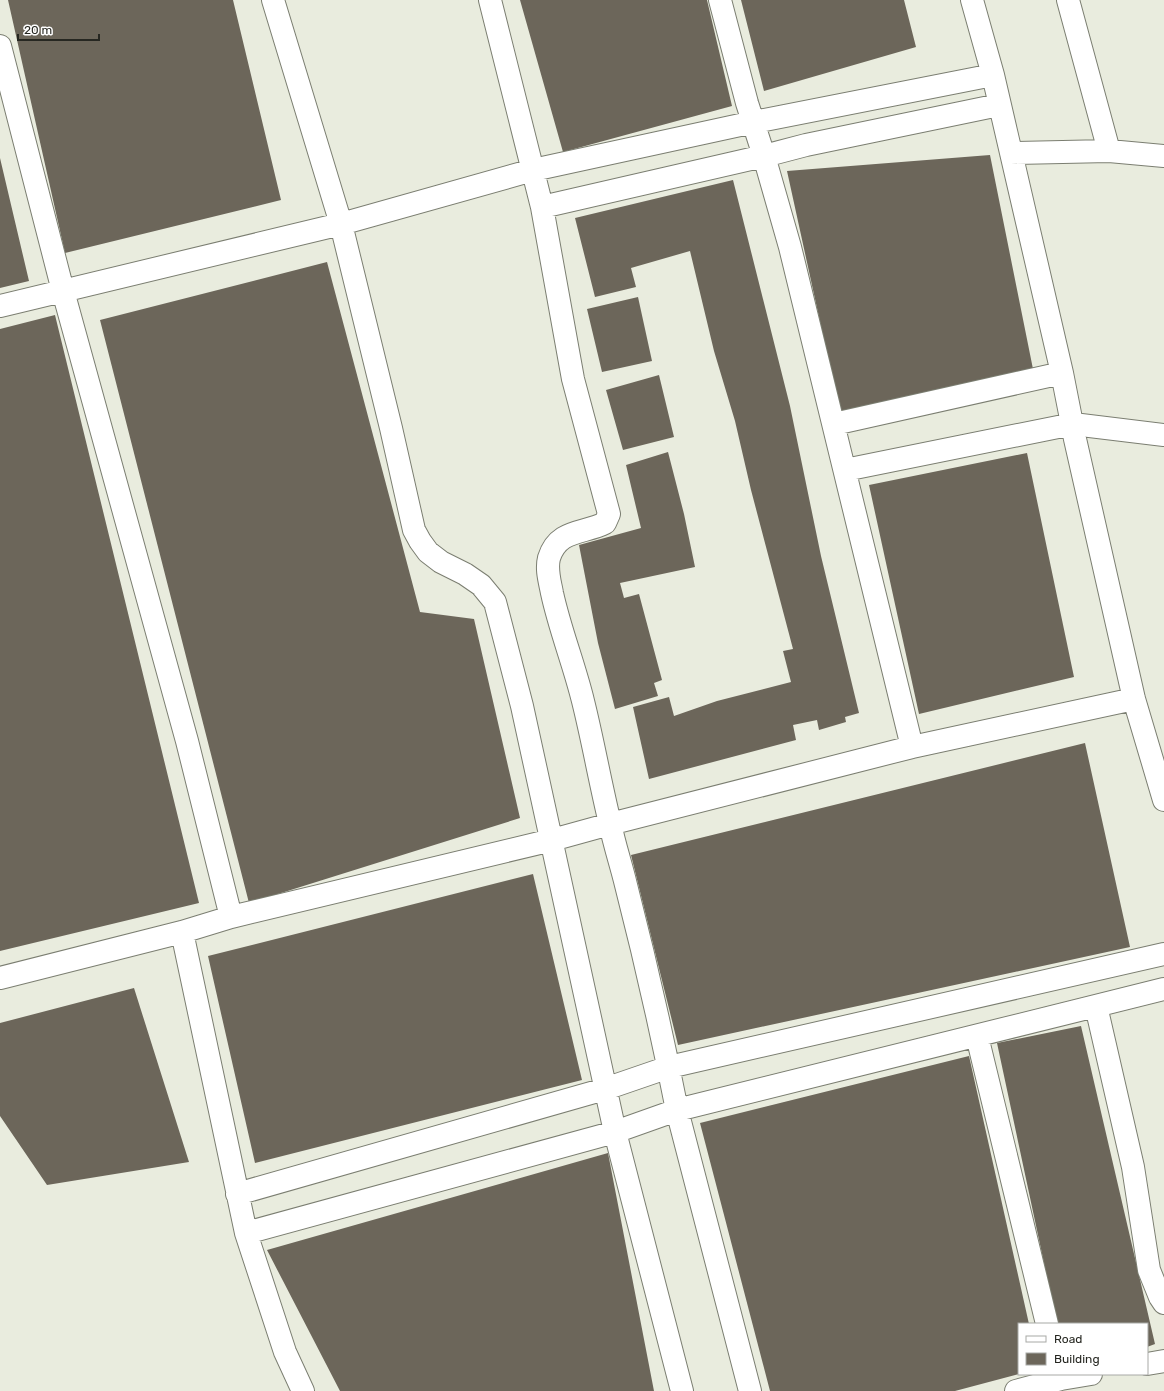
<svg xmlns="http://www.w3.org/2000/svg" width="1164" height="1391" font-family="Rubik,sans-serif">
<rect width="100%" height="100%" fill="#e9ecde"/>
<path fill="#6c665a" d="M 8,0 L 233,0 L 281,200 L 65,253 Z
M 520,0 L 707,0 L 732,106 L 563,152 Z
M 741,0 L 904,0 L 916,47 L 764,91 Z
M 990,155 L 1035,379 L 840,413 L 787,171 Z
M 0,158 L 29,281 L 0,288 Z
M 733,180 L 790,406 L 821,556 L 859,713 L 845,717 L 846,722 L 819,730 L 817,720 L 793,725 L 796,740 L 649,779 L 633,707 L 669,697 L 674,716 L 717,701 L 791,682 L 783,651 L 793,649 L 751,490 L 735,421 L 714,351 L 690,251 L 631,268 L 636,287 L 595,297 L 575,218 Z
M 327,262 L 420,612 L 474,619 L 520,818 L 249,903 L 100,320 Z
M 638,297 L 652,361 L 602,372 L 587,309 Z
M 55,315 L 199,903 L 0,951 L 0,329 Z
M 659,375 L 674,437 L 623,450 L 606,390 Z
M 668,452 L 684,514 L 695,567 L 620,583 L 624,598 L 639,594 L 662,680 L 654,683 L 658,696 L 615,709 L 598,643 L 579,545 L 641,528 L 626,465 Z
M 1027,453 L 1074,677 L 919,714 L 869,485 Z
M 1085,743 L 1130,947 L 678,1045 L 631,855 Z
M 533,874 L 582,1080 L 255,1163 L 208,956 Z
M 134,988 L 189,1162 L 47,1185 L 0,1116 L 0,1023 Z
M 1081,1026 L 1155,1344 L 1147,1347 L 1147,1324 L 1057,1324 L 997,1043 Z
M 969,1056 L 1029,1324 L 1019,1324 L 1019,1374 L 955,1391 L 770,1391 L 700,1123 Z
M 608,1153 L 654,1391 L 340,1391 L 267,1250 Z"/>
<g fill="none" stroke-linecap="round" stroke-linejoin="round">
<defs>
<path id="street" d="M 273,0 L 341,224 L 391,428 L 414,530 L 420,541 L 428,552 L 441,562 L 465,574 L 481,585 L 495,602 L 522,706 L 615,1132 L 682,1391
M 490,0 L 542,207 L 573,379 L 609,514 L 605,523 C 583,534 558,529 549,558 C 546,570 550,582 552,593 C 560,630 574,664 583,701 C 593,741 600,782 610,823 C 614,844 621,864 626,885 C 645,959 662,1034 677,1110 L 750,1391
M 720,0 L 747,103 L 764,156 L 790,247 L 912,747
M 972,0 L 993,75 L 1062,373 L 1075,439 L 1134,699 L 1164,800
M 1068,0 L 1109,151
M 0,46 L 63,291 L 187,741 L 231,917
M 1011,153 L 1109,151 L 1164,156
M 542,207 L 764,156 L 806,145 L 999,105
M 0,306 L 341,224 L 533,170 L 754,122 L 993,75
M 834,424 L 1062,373
M 845,470 L 1073,424 L 1164,435
M 182,932 L 246,1233 L 285,1352 L 303,1391
M 0,978 L 182,932 L 231,917 L 552,840 L 610,824 L 912,747 L 1134,699
M 1096,1006 L 1133,1167 L 1149,1270 L 1160,1297 L 1164,1303
M 977,1036 L 1047,1324
M 237,1194 L 605,1089 L 669,1067 L 1164,954
M 246,1233 L 615,1132 L 677,1110 L 1164,989
M 1147,1364 L 1164,1361
M 1016,1391 L 1061,1379 L 1091,1374"/>
</defs>
<use href="#street" stroke="#7b7e71" stroke-width="24"/>
<use href="#street" stroke="#fff" stroke-width="22"/>
</g>
<rect x="1018" y="1323" width="130" height="52" fill="#ffffff" stroke="#a8a9a6"/>
<rect x="1026" y="1336" width="20" height="6" fill="#ffffff" stroke="#a8a9a6"/>
<text x="1054" y="1343" font-size="12" fill="#262721">Road</text>
<rect x="1026" y="1353" width="20" height="12" fill="#6c665a" stroke="#a8a9a6"/>
<text x="1054" y="1363" font-size="12" fill="#262721">Building</text>
<path d="M18 34v6h81v-6" fill="none" stroke="#262721" stroke-width="2"/>
<text x="24" y="34" font-size="12" fill="#262721" stroke="#ffffff" stroke-width="3" paint-order="stroke">20 m</text>
</svg>
